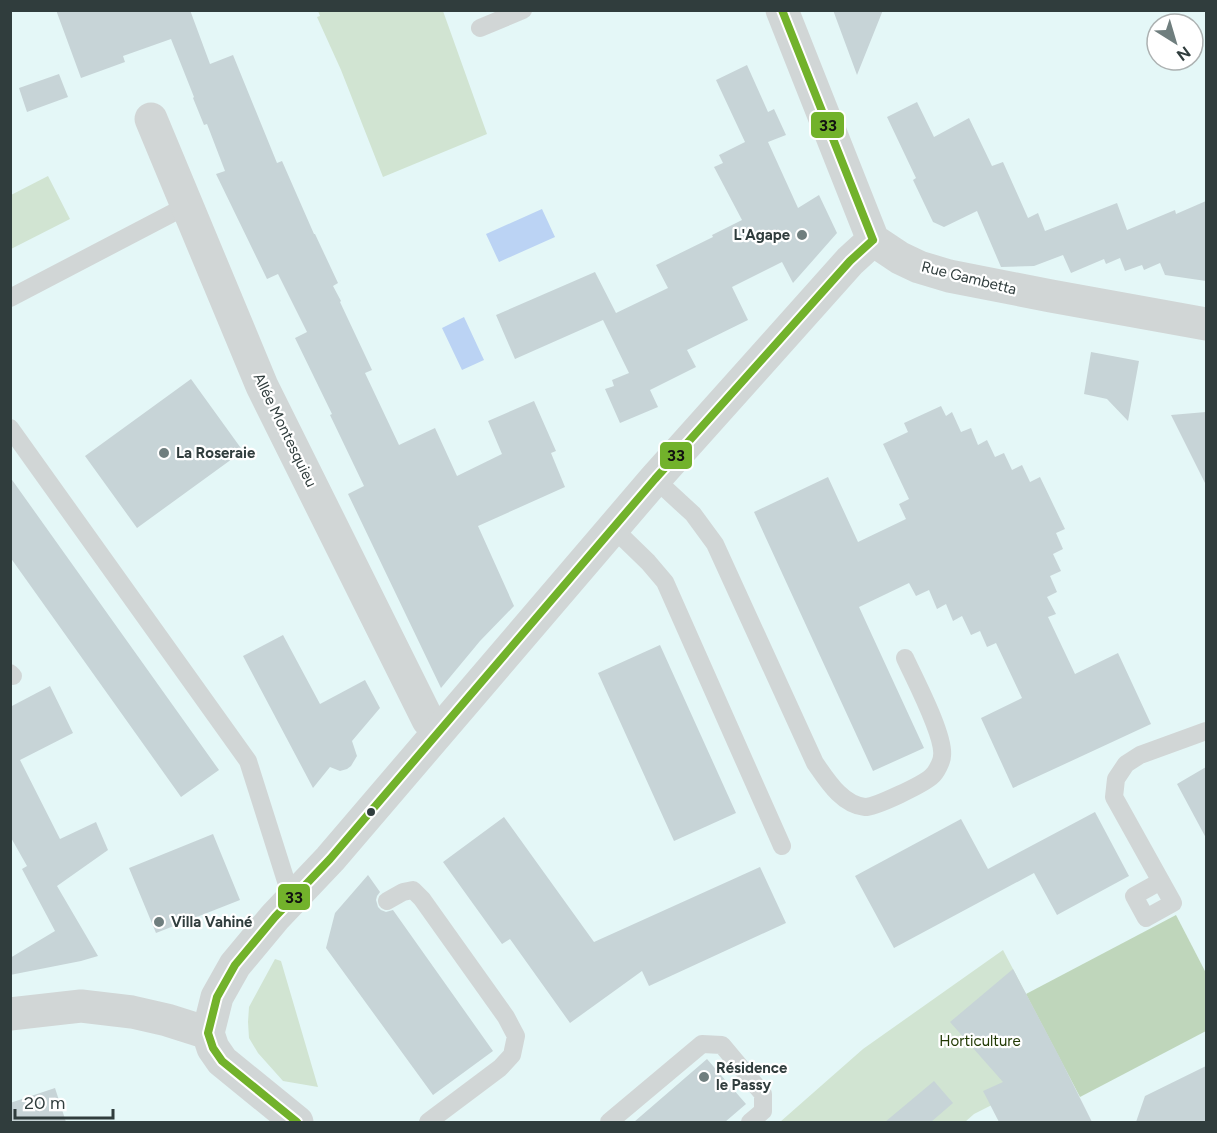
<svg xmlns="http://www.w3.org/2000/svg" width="1217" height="1133" font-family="Figtree,sans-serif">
<rect width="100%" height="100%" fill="#e4f7f7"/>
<path fill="#d1e4d2" d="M 318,11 L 443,11 L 487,134 L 383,177 L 341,70 L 317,17 L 320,16 Z
M 48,176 L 70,219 L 11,249 L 11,195 Z
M 1003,950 L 1065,1068 L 974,1114 L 965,1122 L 780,1122 L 863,1049 Z
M 275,959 L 281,961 L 318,1087 L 283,1081 L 258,1053 L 249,1038 L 248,1022 L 249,1007 Z"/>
<path fill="#bfd6bb" d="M 1176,915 L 1206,973 L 1206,1031 L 1080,1097 L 1026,994 Z"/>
<path fill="#bbd3f4" d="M 542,209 L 555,237 L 499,262 L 486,234 Z
M 464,317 L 484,360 L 462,370 L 442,328 Z"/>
<path fill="#c7d4d7" d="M 56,10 L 190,10 L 210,64 L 233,55 L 277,163 L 282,161 L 314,234 L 315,234 L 338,283 L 333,286 L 341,301 L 340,302 L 372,370 L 365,373 L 399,445 L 435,428 L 457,476 L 502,454 L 488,421 L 534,401 L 556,451 L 551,453 L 565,487 L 478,526 L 514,606 L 480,641 L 441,688 L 348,494 L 364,486 L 330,415 L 332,414 L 295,338 L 307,332 L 278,274 L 267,279 L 216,174 L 225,171 L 207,124 L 204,125 L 193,98 L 194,97 L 171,39 L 123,56 L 125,62 L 81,78 Z
M 833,10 L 883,10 L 857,75 Z
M 747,65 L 768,112 L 774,109 L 786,135 L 768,142 L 798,208 L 819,195 L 837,233 L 793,283 L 782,262 L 732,287 L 748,320 L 687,350 L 696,367 L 650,390 L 658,407 L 620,423 L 605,389 L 614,386 L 612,380 L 629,373 L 603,320 L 515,359 L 496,315 L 595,272 L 616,313 L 668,288 L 656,265 L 713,237 L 712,235 L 742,220 L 714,167 L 723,163 L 719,155 L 745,142 L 716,80 Z
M 59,74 L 68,97 L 27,112 L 19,88 Z
M 917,102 L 934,137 L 969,118 L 992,166 L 1003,162 L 1028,218 L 1038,213 L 1045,231 L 1117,203 L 1127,230 L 1175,210 L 1176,214 L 1206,201 L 1206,281 L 1165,275 L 1160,263 L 1144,270 L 1142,265 L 1125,271 L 1120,258 L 1106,264 L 1104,259 L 1071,273 L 1063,255 L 1034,266 L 1001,267 L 977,211 L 944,227 L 933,222 L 913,180 L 916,178 L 887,117 Z
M 1091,352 L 1139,361 L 1128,421 L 1107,399 L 1084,394 Z
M 191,379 L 243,451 L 137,528 L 85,456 Z
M 941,406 L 946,416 L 952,412 L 961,432 L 971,428 L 978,445 L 987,440 L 995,457 L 1004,453 L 1012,470 L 1022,465 L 1030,482 L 1040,477 L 1065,529 L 1056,533 L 1063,549 L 1053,554 L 1061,571 L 1050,576 L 1057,592 L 1047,597 L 1056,614 L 1048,617 L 1075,674 L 1118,653 L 1151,724 L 1013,788 L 981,718 L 1022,698 L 996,643 L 987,647 L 980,631 L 971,635 L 962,616 L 953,621 L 946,604 L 937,609 L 929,590 L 916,596 L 909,583 L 859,607 L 924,748 L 873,771 L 754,512 L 828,477 L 858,542 L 906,519 L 899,504 L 909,499 L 883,444 L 908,432 L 904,423 Z
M 1206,412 L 1206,485 L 1171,415 Z
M 10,477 L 219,770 L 181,797 L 10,557 Z
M 283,635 L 320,704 L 365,680 L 380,708 L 352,741 L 357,756 L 351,766 L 347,769 L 340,771 L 330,767 L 313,788 L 243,656 Z
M 660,645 L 736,813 L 674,841 L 598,673 Z
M 50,686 L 73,733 L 20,760 L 60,839 L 96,822 L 108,850 L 57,886 L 98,956 L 81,961 L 10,975 L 10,958 L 55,931 L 22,869 L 27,866 L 10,836 L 10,707 Z
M 1206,767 L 1206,838 L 1177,784 Z
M 1095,812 L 1129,876 L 1057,915 L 1034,873 L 894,948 L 855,876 L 961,819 L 988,869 Z
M 504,817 L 594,942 L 760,867 L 786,923 L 649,986 L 642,971 L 570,1023 L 510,939 L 502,944 L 443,862 Z
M 213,834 L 240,900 L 156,933 L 129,868 Z
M 368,875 L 380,892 L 377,896 L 376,900 L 378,907 L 381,910 L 386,912 L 393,910 L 493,1051 L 433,1095 L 326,948 L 335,913 Z
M 1013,969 L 1061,1060 L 1092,1122 L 999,1122 L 983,1091 L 1003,1082 L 950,1022 Z
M 707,1059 L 746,1104 L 725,1122 L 634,1122 Z
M 1206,1066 L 1206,1122 L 1136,1122 L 1145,1096 Z
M 934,1081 L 953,1103 L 931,1122 L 885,1122 Z
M 55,1088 L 66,1122 L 10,1122 L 10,1103 Z"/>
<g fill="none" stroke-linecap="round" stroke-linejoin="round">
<path stroke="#d1d6d6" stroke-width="18" d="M 480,28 L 523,10
M 10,298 L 188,205
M 10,428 L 248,761 L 292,900
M 655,479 L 693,514 L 715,544 L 815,763 C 827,780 842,805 865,807 C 876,807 924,784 932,776 C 936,773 942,761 942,756 C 945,736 914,678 905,658
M 613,528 L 648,562 L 665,582 L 782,846
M 10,673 L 13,676
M 1161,881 L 1134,896 L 1146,918 L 1173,903 L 1114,797 L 1116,779 L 1126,764 L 1140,755 L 1206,731
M 387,901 L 403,892 L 413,890 L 422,899 L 506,1017 L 516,1036 L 512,1055 L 500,1068 L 428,1122
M 609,1122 L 702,1044 L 722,1045 L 763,1094 L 763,1111 L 750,1122"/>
<path stroke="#d1d6d6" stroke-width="33" d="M 151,119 L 262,386 L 428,720 L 439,730"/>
<path stroke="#d1d6d6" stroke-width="33" d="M 782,10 L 873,240
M 873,240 L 900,258 L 919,267 L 949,276 L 1051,296 L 1206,324
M 10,1014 L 81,1006 L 132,1012 L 167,1020 L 208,1033
M 297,1122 L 222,1061 L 213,1048 L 208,1033 L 217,997 L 235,965 L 275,917 L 330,859 L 655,479 L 850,261 L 873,240"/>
<defs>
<path id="bus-1" d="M 782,10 L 873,240
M 297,1122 L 222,1061 L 213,1048 L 208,1033 L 217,997 L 235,965 L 275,917 L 330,859 L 655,479 L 850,261 L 873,240"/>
</defs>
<use href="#bus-1" stroke="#fff" stroke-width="12"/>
<use href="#bus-1" stroke="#72b22b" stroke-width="8"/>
</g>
<g fill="#6f7e7e" stroke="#fff" stroke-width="2">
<circle cx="802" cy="235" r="6"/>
<circle cx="164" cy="453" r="6"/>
<circle cx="159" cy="922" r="6"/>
<circle cx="704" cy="1077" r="6"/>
</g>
<circle fill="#303d3d" stroke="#fff" stroke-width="2" cx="371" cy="812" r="5"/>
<g text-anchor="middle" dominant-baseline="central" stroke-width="4.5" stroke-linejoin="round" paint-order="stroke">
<g font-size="15" font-weight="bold" fill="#303d3d" stroke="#fff" text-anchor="start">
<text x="790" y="235" text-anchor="end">L'Agape</text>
<text x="176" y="453">La Roseraie</text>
<text x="171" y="922">Villa Vahiné</text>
<text x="716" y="1068">Résidence<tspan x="716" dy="17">le Passy</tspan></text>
</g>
<g font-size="15" fill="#303d3d" stroke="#fff">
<text transform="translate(969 278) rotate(14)">Rue Gambetta</text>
<text transform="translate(285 430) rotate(64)">Allée Montesquieu</text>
</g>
<g font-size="15" fill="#223a04" stroke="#fff">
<text x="980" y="1041">Horticulture</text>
</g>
</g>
<g stroke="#fff" stroke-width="2">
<rect x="810" y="111" width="35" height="28" rx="6" fill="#72b22b"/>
<rect x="659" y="441" width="34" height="29" rx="6" fill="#72b22b"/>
<rect x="277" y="883" width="34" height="28" rx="6" fill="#72b22b"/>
</g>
<g font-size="16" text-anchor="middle" font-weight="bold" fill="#111">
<text x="828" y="131">33</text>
<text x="676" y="461">33</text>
<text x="294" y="903">33</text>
</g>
<rect width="1217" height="1133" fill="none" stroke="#303d3d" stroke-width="24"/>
<g transform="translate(1175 42) rotate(143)"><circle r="28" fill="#ffffff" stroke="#acb1b1" stroke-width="1.5"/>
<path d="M0-4.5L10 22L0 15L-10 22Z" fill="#6f7e7e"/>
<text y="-9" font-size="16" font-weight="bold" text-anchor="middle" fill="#303d3d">N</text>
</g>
<path d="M15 1109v9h98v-9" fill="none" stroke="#303d3d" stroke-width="3"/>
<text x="24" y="1109" font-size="18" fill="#303d3d" stroke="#ffffff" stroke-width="4.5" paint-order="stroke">20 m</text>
</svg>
